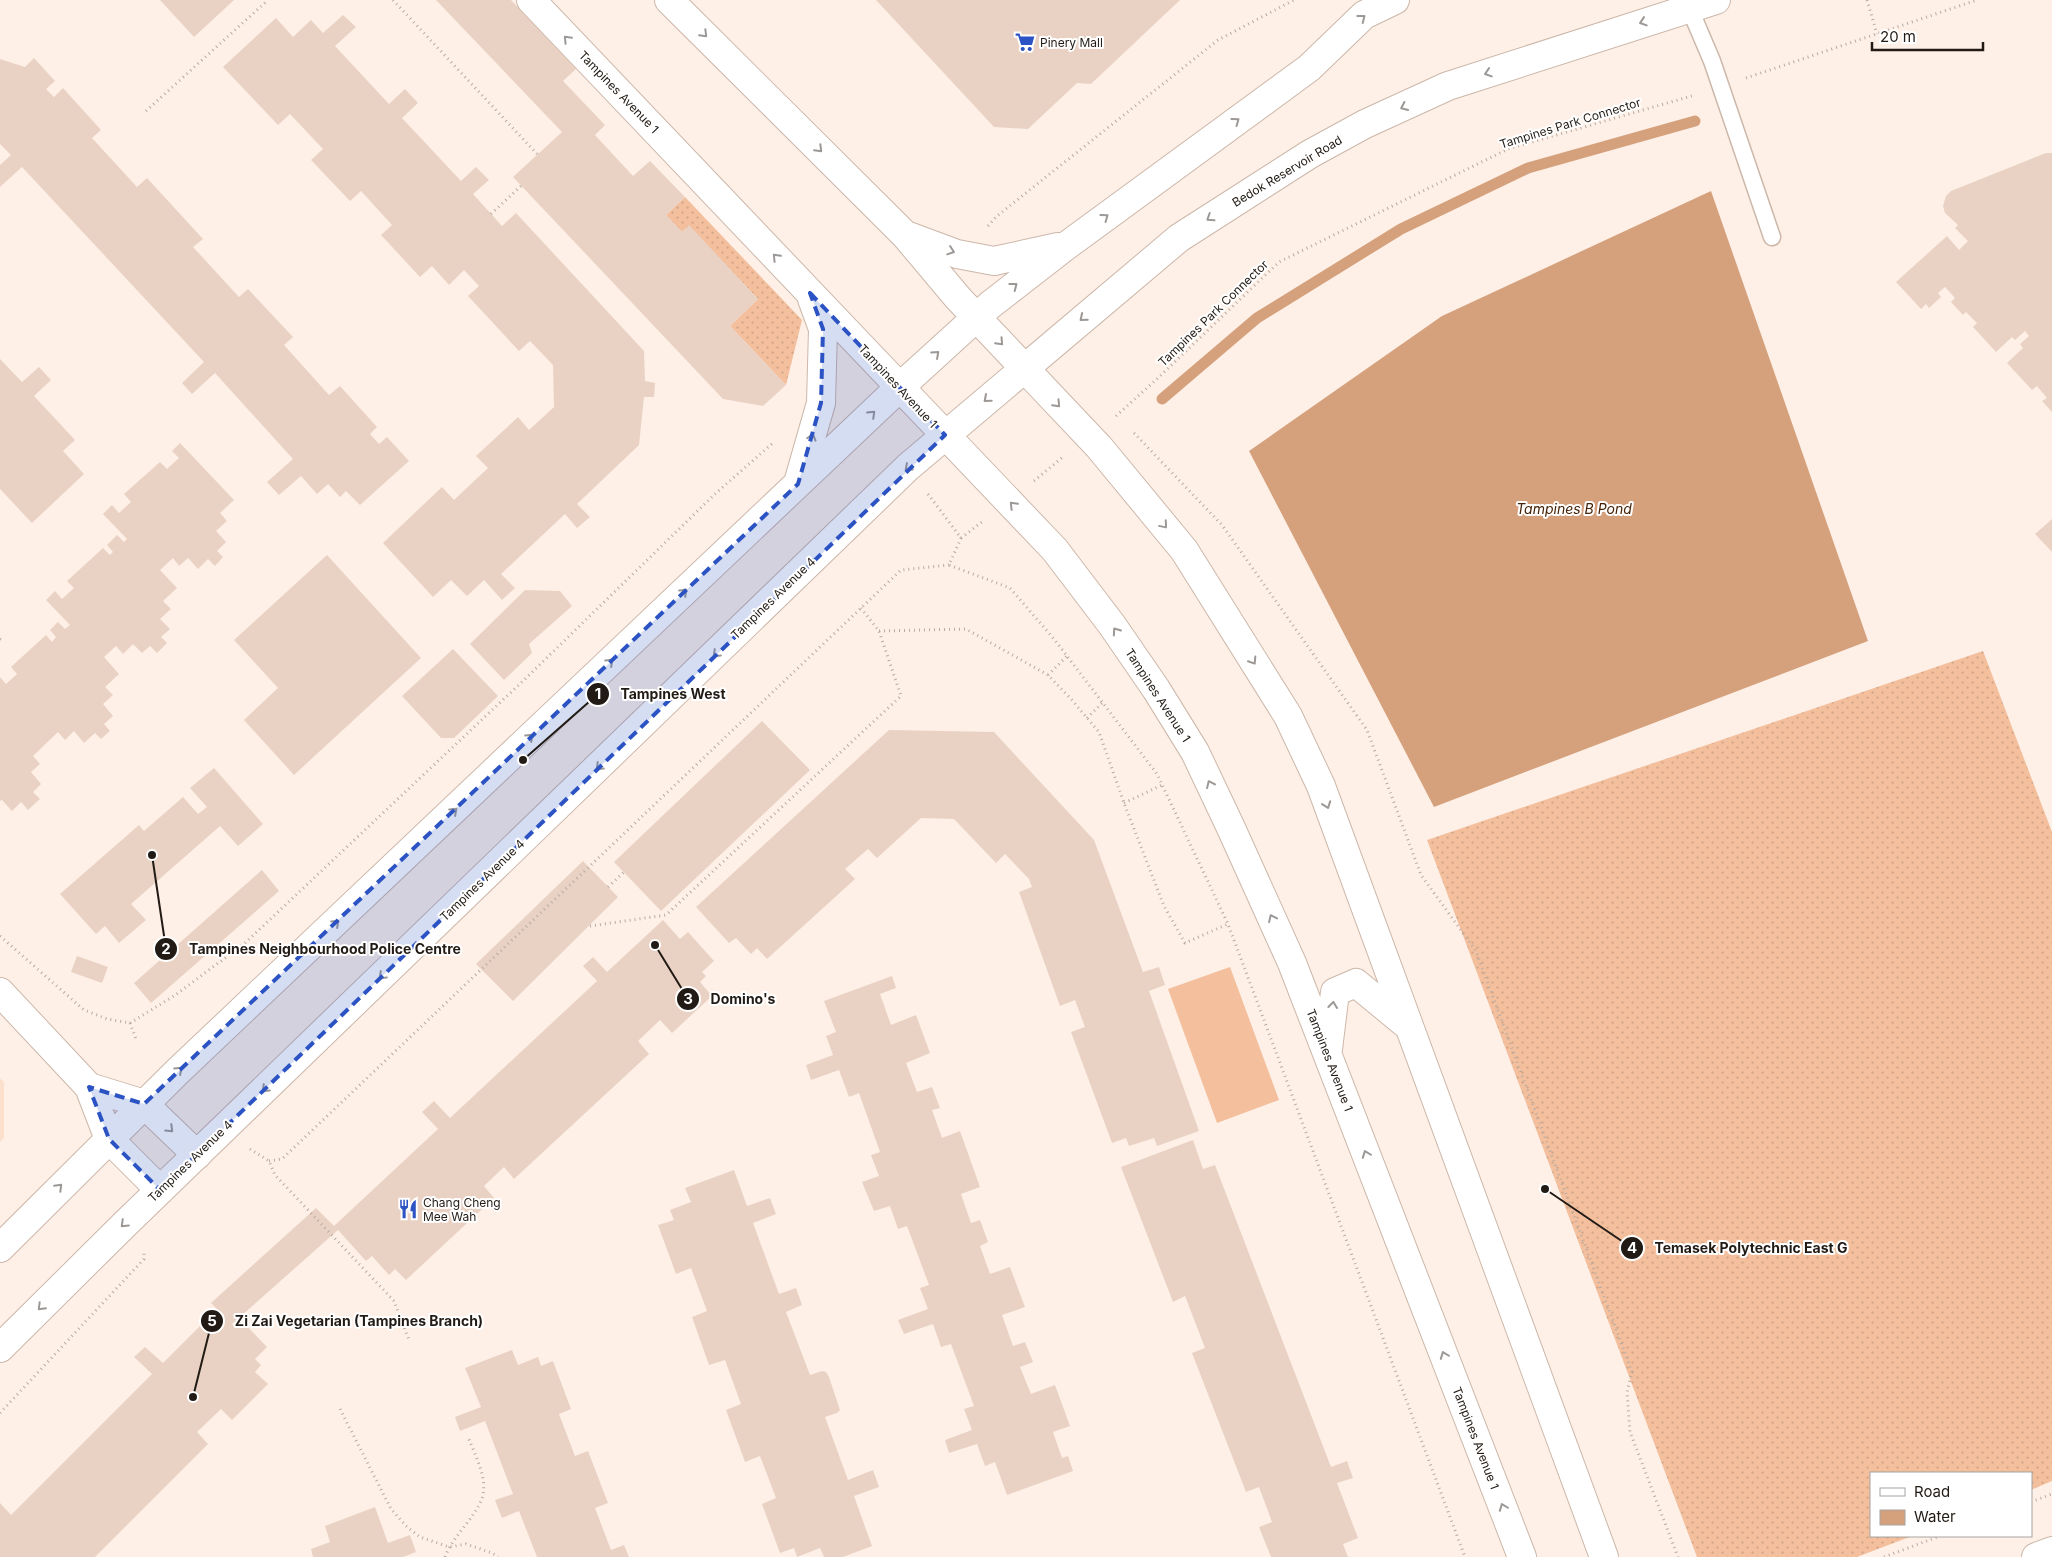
<svg xmlns="http://www.w3.org/2000/svg" width="2052" height="1557" font-family="Inter,sans-serif">
<defs>
<pattern id="grass-dots" width="8" height="8" patternUnits="userSpaceOnUse" patternTransform="scale(1.25)"><rect width="8" height="8" fill="#f3bf9d"/><path d="M2 2h.1M6 6h.1" fill="none" stroke="#d0a486" stroke-width="1.8" stroke-linecap="round"/></pattern>
</defs>
<rect width="100%" height="100%" fill="#fef0e7"/>
<path fill="#fde0cc" d="M 0,1078 L 4,1082 L 4,1138 L 0,1142 Z"/>
<path fill="url(#grass-dots)" d="M 685,197 L 802,320 L 786,385 L 730,326 L 758,299 L 689,226 L 682,232 L 666,215 Z
M 1983,651 L 2052,832 L 2052,1481 L 2031,1490 L 2031,1473 L 1871,1473 L 1871,1536 L 1912,1536 L 1857,1557 L 1697,1557 L 1427,840 Z"/>
<path fill="#f3bf9d" d="M 1230,967 L 1279,1100 L 1217,1123 L 1168,989 Z"/>
<path fill="#d5a17d" d="M 1711,191 L 1868,641 L 1434,807 L 1249,451 L 1442,316 Z"/>
<g fill="none" stroke-linecap="round" stroke-linejoin="round">
<path stroke="#d5a17d" stroke-width="11" d="M 1162,399 L 1257,318 L 1401,229 L 1528,168 L 1695,121"/>
</g>
<path fill="#e9d2c4" d="M 160,0 L 234,0 L 194,37 Z
M 436,0 L 511,0 L 576,69 L 563,81 L 605,125 L 595,135 L 633,176 L 650,161 L 685,197 L 666,215 L 682,232 L 689,225 L 758,299 L 730,326 L 786,385 L 763,406 L 723,399 L 513,177 L 562,132 Z
M 876,0 L 1180,0 L 1091,84 L 1077,83 L 1028,129 L 994,127 Z
M 343,15 L 356,27 L 335,46 L 389,104 L 405,89 L 418,103 L 402,118 L 461,181 L 476,167 L 489,180 L 473,194 L 502,226 L 516,213 L 644,351 L 645,381 L 655,383 L 654,397 L 644,397 L 639,445 L 577,504 L 590,517 L 577,528 L 565,514 L 501,574 L 515,588 L 502,600 L 484,580 L 467,596 L 451,580 L 433,597 L 383,543 L 442,487 L 454,500 L 488,468 L 476,456 L 518,417 L 529,430 L 554,407 L 553,365 L 530,341 L 519,351 L 468,296 L 479,286 L 464,270 L 449,285 L 432,266 L 420,277 L 381,235 L 392,225 L 361,191 L 350,201 L 311,160 L 323,149 L 290,114 L 278,125 L 223,67 L 276,18 L 293,37 L 311,20 L 323,33 Z
M 34,58 L 55,81 L 46,89 L 54,97 L 63,88 L 101,130 L 92,138 L 137,187 L 147,178 L 203,239 L 193,247 L 239,297 L 248,289 L 293,337 L 284,345 L 329,395 L 340,386 L 377,427 L 370,434 L 379,444 L 387,437 L 409,461 L 360,505 L 346,491 L 340,497 L 328,484 L 317,494 L 301,476 L 279,495 L 267,482 L 293,459 L 215,373 L 192,394 L 182,383 L 204,362 L 22,167 L 0,187 L 0,165 L 11,155 L 0,144 L 0,59 L 25,67 Z
M 2046,153 L 2052,153 L 2052,412 L 2042,401 L 2047,398 L 2037,386 L 2032,390 L 2007,363 L 2023,348 L 2020,344 L 2029,336 L 2025,331 L 2015,340 L 2012,337 L 1996,352 L 1973,327 L 1977,323 L 1966,312 L 1963,315 L 1951,302 L 1955,298 L 1945,287 L 1938,293 L 1941,297 L 1929,308 L 1926,304 L 1921,309 L 1896,282 L 1947,236 L 1959,250 L 1968,241 L 1955,228 L 1958,225 L 1945,213 L 1943,206 L 1946,196 L 1951,191 Z
M 0,359 L 22,382 L 39,367 L 51,380 L 34,396 L 75,440 L 63,451 L 84,474 L 32,523 L 0,489 Z
M 180,443 L 234,500 L 220,513 L 227,521 L 216,531 L 226,542 L 217,551 L 223,557 L 215,566 L 208,559 L 198,569 L 188,558 L 179,566 L 173,558 L 160,570 L 177,588 L 163,601 L 171,609 L 160,619 L 170,629 L 161,637 L 167,643 L 157,653 L 150,646 L 142,653 L 133,644 L 123,654 L 116,646 L 104,657 L 119,674 L 105,687 L 113,695 L 103,704 L 113,716 L 104,724 L 110,731 L 101,739 L 95,733 L 84,743 L 74,731 L 65,740 L 58,732 L 33,756 L 40,764 L 31,772 L 41,784 L 33,792 L 40,799 L 28,810 L 21,802 L 12,811 L 2,800 L 0,801 L 0,677 L 6,684 L 17,674 L 11,667 L 46,635 L 52,642 L 56,637 L 50,630 L 58,622 L 65,629 L 70,625 L 46,600 L 55,591 L 62,599 L 74,588 L 67,581 L 103,548 L 110,555 L 113,552 L 107,545 L 117,535 L 124,542 L 127,539 L 103,514 L 112,505 L 119,513 L 131,502 L 124,494 L 160,462 L 167,469 L 179,458 L 172,451 Z
M 2052,519 L 2052,552 L 2035,534 Z
M 327,555 L 421,658 L 294,775 L 244,720 L 278,688 L 234,640 Z
M 525,590 L 560,591 L 572,606 L 529,644 L 532,653 L 504,680 L 470,644 Z
M 453,649 L 498,696 L 454,738 L 441,738 L 402,696 Z
M 762,721 L 810,770 L 661,911 L 614,862 Z
M 889,730 L 994,732 L 1094,840 L 1143,972 L 1159,967 L 1165,985 L 1149,991 L 1199,1131 L 1157,1146 L 1154,1138 L 1129,1146 L 1126,1138 L 1112,1143 L 1071,1032 L 1085,1027 L 1075,1000 L 1060,1006 L 1019,892 L 1032,887 L 1029,879 L 1005,854 L 996,863 L 954,819 L 921,818 L 877,858 L 868,849 L 845,869 L 855,879 L 767,959 L 757,948 L 751,954 L 736,938 L 729,943 L 696,907 Z
M 214,768 L 263,824 L 238,846 L 220,826 L 131,904 L 146,920 L 119,943 L 105,926 L 96,934 L 60,894 L 139,825 L 144,831 L 183,797 L 198,814 L 207,807 L 190,788 Z
M 583,861 L 618,897 L 513,1001 L 476,964 Z
M 262,870 L 279,891 L 151,1003 L 134,983 Z
M 663,920 L 680,939 L 688,932 L 714,961 L 702,972 L 706,976 L 700,982 L 712,996 L 672,1033 L 660,1020 L 638,1041 L 649,1054 L 514,1179 L 504,1167 L 484,1186 L 494,1198 L 406,1280 L 395,1269 L 389,1275 L 372,1256 L 366,1261 L 338,1230 L 232,1324 L 236,1328 L 242,1321 L 267,1347 L 255,1359 L 261,1365 L 255,1372 L 268,1384 L 232,1420 L 221,1409 L 197,1432 L 208,1444 L 95,1557 L 0,1557 L 0,1503 L 11,1515 L 152,1374 L 134,1357 L 145,1347 L 163,1363 L 217,1309 L 211,1303 L 316,1208 L 334,1226 L 438,1129 L 422,1112 L 434,1101 L 450,1118 L 597,981 L 583,966 L 593,957 L 607,972 Z
M 77,956 L 108,967 L 102,983 L 71,972 Z
M 892,976 L 896,988 L 880,994 L 891,1025 L 916,1015 L 930,1053 L 906,1063 L 917,1092 L 932,1087 L 940,1108 L 932,1110 L 942,1138 L 960,1131 L 980,1187 L 961,1194 L 971,1223 L 980,1220 L 988,1242 L 980,1246 L 990,1274 L 1010,1267 L 1025,1307 L 1002,1315 L 1013,1346 L 1025,1342 L 1033,1362 L 1020,1367 L 1031,1394 L 1055,1385 L 1070,1426 L 1053,1432 L 1062,1458 L 1068,1456 L 1073,1471 L 1007,1495 L 995,1462 L 985,1466 L 977,1444 L 949,1453 L 945,1440 L 972,1430 L 964,1409 L 974,1406 L 951,1344 L 941,1347 L 933,1324 L 904,1334 L 898,1320 L 928,1309 L 920,1288 L 929,1285 L 907,1226 L 898,1229 L 890,1206 L 874,1211 L 862,1182 L 879,1176 L 871,1155 L 880,1152 L 859,1093 L 849,1097 L 839,1070 L 811,1080 L 806,1065 L 833,1055 L 826,1036 L 836,1032 L 824,1001 Z
M 1193,1140 L 1203,1169 L 1215,1165 L 1331,1467 L 1347,1461 L 1353,1478 L 1337,1483 L 1358,1538 L 1343,1544 L 1348,1557 L 1271,1557 L 1259,1527 L 1272,1522 L 1259,1487 L 1246,1492 L 1192,1353 L 1205,1348 L 1185,1296 L 1173,1302 L 1121,1167 Z
M 734,1170 L 747,1206 L 770,1198 L 776,1214 L 753,1223 L 779,1294 L 796,1288 L 802,1305 L 786,1312 L 810,1375 L 822,1371 L 826,1372 L 829,1377 L 840,1410 L 837,1413 L 825,1417 L 848,1480 L 873,1470 L 879,1487 L 854,1496 L 872,1546 L 843,1557 L 824,1557 L 820,1548 L 797,1557 L 794,1548 L 780,1553 L 762,1504 L 776,1498 L 760,1456 L 745,1462 L 726,1410 L 741,1404 L 725,1360 L 709,1365 L 692,1317 L 707,1311 L 691,1268 L 676,1274 L 658,1225 L 674,1220 L 670,1210 L 691,1202 L 685,1188 Z
M 512,1350 L 518,1365 L 538,1357 L 541,1366 L 553,1361 L 571,1409 L 559,1414 L 575,1456 L 588,1451 L 608,1503 L 595,1508 L 611,1550 L 624,1545 L 629,1557 L 537,1557 L 519,1511 L 502,1518 L 495,1500 L 513,1494 L 485,1421 L 460,1431 L 455,1417 L 481,1407 L 465,1368 Z
M 375,1507 L 388,1543 L 410,1535 L 416,1552 L 403,1557 L 313,1557 L 311,1549 L 330,1542 L 325,1526 Z"/>
<g fill="none" stroke-linecap="round" stroke-linejoin="round">
<defs>
<path id="lane" d="M 1689,7 L 1712,61 L 1772,237"/>
<path id="street" d="M 0,992 L 89,1087 L 109,1139 L 160,1190
M 89,1087 L 144,1104 L 197,1155
M 2036,1557 L 2052,1551"/>
<path id="secondary" d="M 531,0 L 1055,550 L 1112,625 L 1156,689 L 1195,752 L 1231,828 L 1292,963 L 1522,1557
M 669,0 L 905,235 L 958,298 L 1099,447 L 1184,550 L 1288,716 L 1321,786 L 1604,1557
M 906,235 L 957,254 L 994,261 L 1058,247
M 798,483 L 821,403 L 823,329 L 812,299
M 1328,1049 L 1335,992 L 1356,983 L 1407,1025
M 0,1248 L 177,1072 L 900,387 L 990,305 L 1066,246 L 1309,68 L 1364,15 L 1395,0
M 0,1348 L 125,1224 L 908,467 L 1179,238 L 1310,154 L 1365,124 L 1448,86 L 1716,0"/>
</defs>
<use href="#lane" stroke="#ccb7a9" stroke-width="19"/>
<use href="#street" stroke="#ccb7a9" stroke-width="30"/>
<use href="#secondary" stroke="#ccb7a9" stroke-width="30"/>
<path stroke="#b6aba3" stroke-width="3" stroke-dasharray="1 4" stroke-linecap="butt" d="M 393,0 L 538,155
M 1867,0 L 1877,34
M 1746,78 L 1977,0
M 146,111 L 268,0
M 491,214 L 521,186
M 988,226 L 997,216 L 1218,40 L 1294,0
M 1116,416 L 1158,378 L 1279,262 L 1508,149 L 1695,95
M 1134,433 L 1222,525 L 1367,730 L 1421,875 L 1476,951 L 1632,1372 L 1627,1392 L 1630,1432 L 1678,1557
M 1034,481 L 1064,456
M 928,494 L 961,538 L 982,522
M 961,538 L 949,565 L 1010,588 L 1054,639 L 1157,774 L 1228,924 L 1465,1557
M 879,631 L 966,629 L 1048,675 L 1071,699 L 1099,732 L 1124,803 L 1164,906 L 1185,943 L 1228,924
M 0,639 L 2,640 L 0,642
M 1048,675 L 1067,656
M 1087,718 L 1103,702
M 1124,803 L 1162,785
M 608,887 L 624,872
M 590,926 L 666,915 L 901,696 L 879,631 L 861,608
M 0,936 L 84,1010 L 107,1019 L 130,1023 L 174,996 L 244,944 L 524,680 L 715,494 L 774,442
M 130,1023 L 136,1039
M 250,1149 L 269,1161 L 275,1175 L 394,1301 L 409,1340
M 269,1161 L 282,1159 L 901,570 L 949,565
M 340,1409 L 391,1509 L 406,1526 L 420,1537 L 449,1547 L 466,1544 L 492,1553 L 498,1557
M 0,1413 L 144,1259 L 144,1252
M 2031,1502 L 2052,1494
M 445,1557 C 453,1536 472,1521 481,1501 C 490,1482 475,1455 468,1437
M 1884,1557 L 1940,1536"/>
<use href="#lane" stroke="#fff" stroke-width="16"/>
<use href="#street" stroke="#fff" stroke-width="28"/>
<use href="#secondary" stroke="#fff" stroke-width="28"/>
</g>
<defs><path id="oneway-chevron" d="M-2-3.5L2.5 0L-2 3.5" fill="none" stroke-width="1.6" stroke-linecap="round" stroke-linejoin="round" transform="scale(1.25)"/></defs>
<g stroke="#9c9896">
<use href="#oneway-chevron" transform="translate(1362 18) rotate(-38)"/>
<use href="#oneway-chevron" transform="translate(1643 22) rotate(162)"/>
<use href="#oneway-chevron" transform="translate(704 34) rotate(45)"/>
<use href="#oneway-chevron" transform="translate(567 39) rotate(-134)"/>
<use href="#oneway-chevron" transform="translate(1488 73) rotate(162)"/>
<use href="#oneway-chevron" transform="translate(1404 107) rotate(155)"/>
<use href="#oneway-chevron" transform="translate(1236 121) rotate(-36)"/>
<use href="#oneway-chevron" transform="translate(819 149) rotate(45)"/>
<use href="#oneway-chevron" transform="translate(1105 217) rotate(-36)"/>
<use href="#oneway-chevron" transform="translate(1210 218) rotate(147)"/>
<use href="#oneway-chevron" transform="translate(951 251) rotate(19)"/>
<use href="#oneway-chevron" transform="translate(776 257) rotate(-134)"/>
<use href="#oneway-chevron" transform="translate(1014 286) rotate(-38)"/>
<use href="#oneway-chevron" transform="translate(1083 318) rotate(140)"/>
<use href="#oneway-chevron" transform="translate(1000 342) rotate(47)"/>
<use href="#oneway-chevron" transform="translate(936 354) rotate(-42)"/>
<use href="#oneway-chevron" transform="translate(987 399) rotate(139)"/>
<use href="#oneway-chevron" transform="translate(1057 404) rotate(47)"/>
<use href="#oneway-chevron" transform="translate(872 414) rotate(-44)"/>
<use href="#oneway-chevron" transform="translate(812 437) rotate(-74)"/>
<use href="#oneway-chevron" transform="translate(908 468) rotate(138)"/>
<use href="#oneway-chevron" transform="translate(1013 505) rotate(-134)"/>
<use href="#oneway-chevron" transform="translate(1164 525) rotate(50)"/>
<use href="#oneway-chevron" transform="translate(684 592) rotate(-44)"/>
<use href="#oneway-chevron" transform="translate(1116 631) rotate(-125)"/>
<use href="#oneway-chevron" transform="translate(716 654) rotate(136)"/>
<use href="#oneway-chevron" transform="translate(1253 661) rotate(57)"/>
<use href="#oneway-chevron" transform="translate(610 662) rotate(-43)"/>
<use href="#oneway-chevron" transform="translate(530 737) rotate(-44)"/>
<use href="#oneway-chevron" transform="translate(599 767) rotate(136)"/>
<use href="#oneway-chevron" transform="translate(1210 784) rotate(-115)"/>
<use href="#oneway-chevron" transform="translate(1327 805) rotate(70)"/>
<use href="#oneway-chevron" transform="translate(454 811) rotate(-43)"/>
<use href="#oneway-chevron" transform="translate(1272 918) rotate(-115)"/>
<use href="#oneway-chevron" transform="translate(336 923) rotate(-43)"/>
<use href="#oneway-chevron" transform="translate(382 976) rotate(136)"/>
<use href="#oneway-chevron" transform="translate(1333 1005) rotate(-83)"/>
<use href="#oneway-chevron" transform="translate(179 1070) rotate(-43)"/>
<use href="#oneway-chevron" transform="translate(265 1089) rotate(136)"/>
<use href="#oneway-chevron" transform="translate(170 1129) rotate(44)"/>
<use href="#oneway-chevron" transform="translate(1366 1154) rotate(-111)"/>
<use href="#oneway-chevron" transform="translate(59 1187) rotate(-45)"/>
<use href="#oneway-chevron" transform="translate(124 1224) rotate(136)"/>
<use href="#oneway-chevron" transform="translate(41 1307) rotate(135)"/>
<use href="#oneway-chevron" transform="translate(1444 1355) rotate(-111)"/>
<use href="#oneway-chevron" transform="translate(1503 1507) rotate(-111)"/>
</g>
<path fill="#2c53c3" fill-opacity="0.2" stroke="#2c53c3" stroke-width="4" stroke-dasharray="10 6" stroke-linejoin="round" d="M 810,293 L 945,435 L 160,1190 L 109,1139 L 89,1087 L 144,1104 L 798,484 L 821,403 L 823,329 Z"/>
<defs>
<symbol id="supermarket-bare" viewBox="-9 -9 18 18"><path d="M-6-5.5h2.5l.6 2H6L4.5 2H-2.5L-4.4-4H-6ZM-1.5 3.2a1.3 1.3 0 1 0 .1 0ZM3 3.2a1.3 1.3 0 1 0 .1 0Z" fill="#2c53c3" stroke="#fff" stroke-width="2.5" paint-order="stroke"/></symbol>
<symbol id="restaurant-bare" viewBox="-9 -9 18 18"><path d="M-5-6h1v4h1v-4h1v4h1v-4h1v5L-1.5 .5V6h-2V.5L-5-1ZM5-6V6H3V1.5H1.5Q1.5-4 5-6Z" fill="#2c53c3" stroke="#fff" stroke-width="2.5" paint-order="stroke"/></symbol>
</defs>
<g fill-rule="evenodd">
<use href="#supermarket-bare" x="1011" y="28" width="28" height="28"/>
<use href="#restaurant-bare" x="394" y="1195" width="28" height="28"/>
</g>
<g text-anchor="middle" dominant-baseline="central" stroke-width="4" stroke-linejoin="round" paint-order="stroke">
<g font-size="12" fill="#221b15" stroke="#fff" text-anchor="start">
<text x="1040" y="42">Pinery Mall</text>
<text x="423" y="1202">Chang Cheng<tspan x="423" dy="14">Mee Wah</tspan></text>
</g>
<g font-size="12" fill="#221b15" stroke="#fff">
<text transform="translate(619 92) rotate(46)">Tampines Avenue 1</text>
<text transform="translate(1570 123) rotate(-17)">Tampines Park Connector</text>
<text transform="translate(1287 171) rotate(-31)">Bedok Reservoir Road</text>
<text transform="translate(1213 313) rotate(-44)">Tampines Park Connector</text>
<text transform="translate(898 386) rotate(47)">Tampines Avenue 1</text>
<text transform="translate(773 598) rotate(-44)">Tampines Avenue 4</text>
<text transform="translate(1158 695) rotate(57)">Tampines Avenue 1</text>
<text transform="translate(482 880) rotate(-44)">Tampines Avenue 4</text>
<text transform="translate(1330 1060) rotate(69)">Tampines Avenue 1</text>
<text transform="translate(190 1161) rotate(-44)">Tampines Avenue 4</text>
<text transform="translate(1476 1438) rotate(69)">Tampines Avenue 1</text>
</g>
<g font-size="14" font-style="italic" fill="#452206" stroke="#fff">
<text x="1574" y="508">Tampines B Pond</text>
</g>
</g>
<path fill="none" stroke="#221b15" stroke-width="2" d="M523 760L598 694M152 855L166 949M655 945L688 999M1545 1189L1632 1248M193 1397L212 1321"/>
<g fill="#221b15" stroke="#fff" stroke-width="2">
<circle cx="523" cy="760" r="5"/>
<circle cx="152" cy="855" r="5"/>
<circle cx="655" cy="945" r="5"/>
<circle cx="1545" cy="1189" r="5"/>
<circle cx="193" cy="1397" r="5"/>
<circle cx="598" cy="694" r="12"/>
<circle cx="166" cy="949" r="12"/>
<circle cx="688" cy="999" r="12"/>
<circle cx="1632" cy="1248" r="12"/>
<circle cx="212" cy="1321" r="12"/>
</g>
<g font-size="15" text-anchor="middle" font-weight="bold" fill="#fff">
<text x="598" y="699">1</text>
<text x="166" y="954">2</text>
<text x="688" y="1004">3</text>
<text x="1632" y="1253">4</text>
<text x="212" y="1326">5</text>
</g>
<g font-size="14" text-anchor="middle" font-weight="bold" fill="#221b15" stroke="#fff" stroke-width="4" stroke-linejoin="round" paint-order="stroke">
<text x="673" y="699">Tampines West</text>
<text x="325" y="954">Tampines Neighbourhood Police Centre</text>
<text x="743" y="1004">Domino's</text>
<text x="1751" y="1253">Temasek Polytechnic East G</text>
<text x="359" y="1326">Zi Zai Vegetarian (Tampines Branch)</text>
</g>
<rect x="1870" y="1472" width="162" height="65" fill="#ffffff" stroke="#a7a4a1"/>
<rect x="1880" y="1488" width="25" height="8" fill="#ffffff" stroke="#a7a4a1"/>
<text x="1914" y="1497" font-size="15" fill="#221b15">Road</text>
<rect x="1880" y="1510" width="25" height="15" fill="#d5a17d" stroke="#a7a4a1"/>
<text x="1914" y="1522" font-size="15" fill="#221b15">Water</text>
<path d="M1872 42v8h111v-8" fill="none" stroke="#221b15" stroke-width="2.5"/>
<text x="1880" y="42" font-size="15" fill="#221b15" stroke="#ffffff" stroke-width="4" paint-order="stroke">20 m</text>
</svg>
